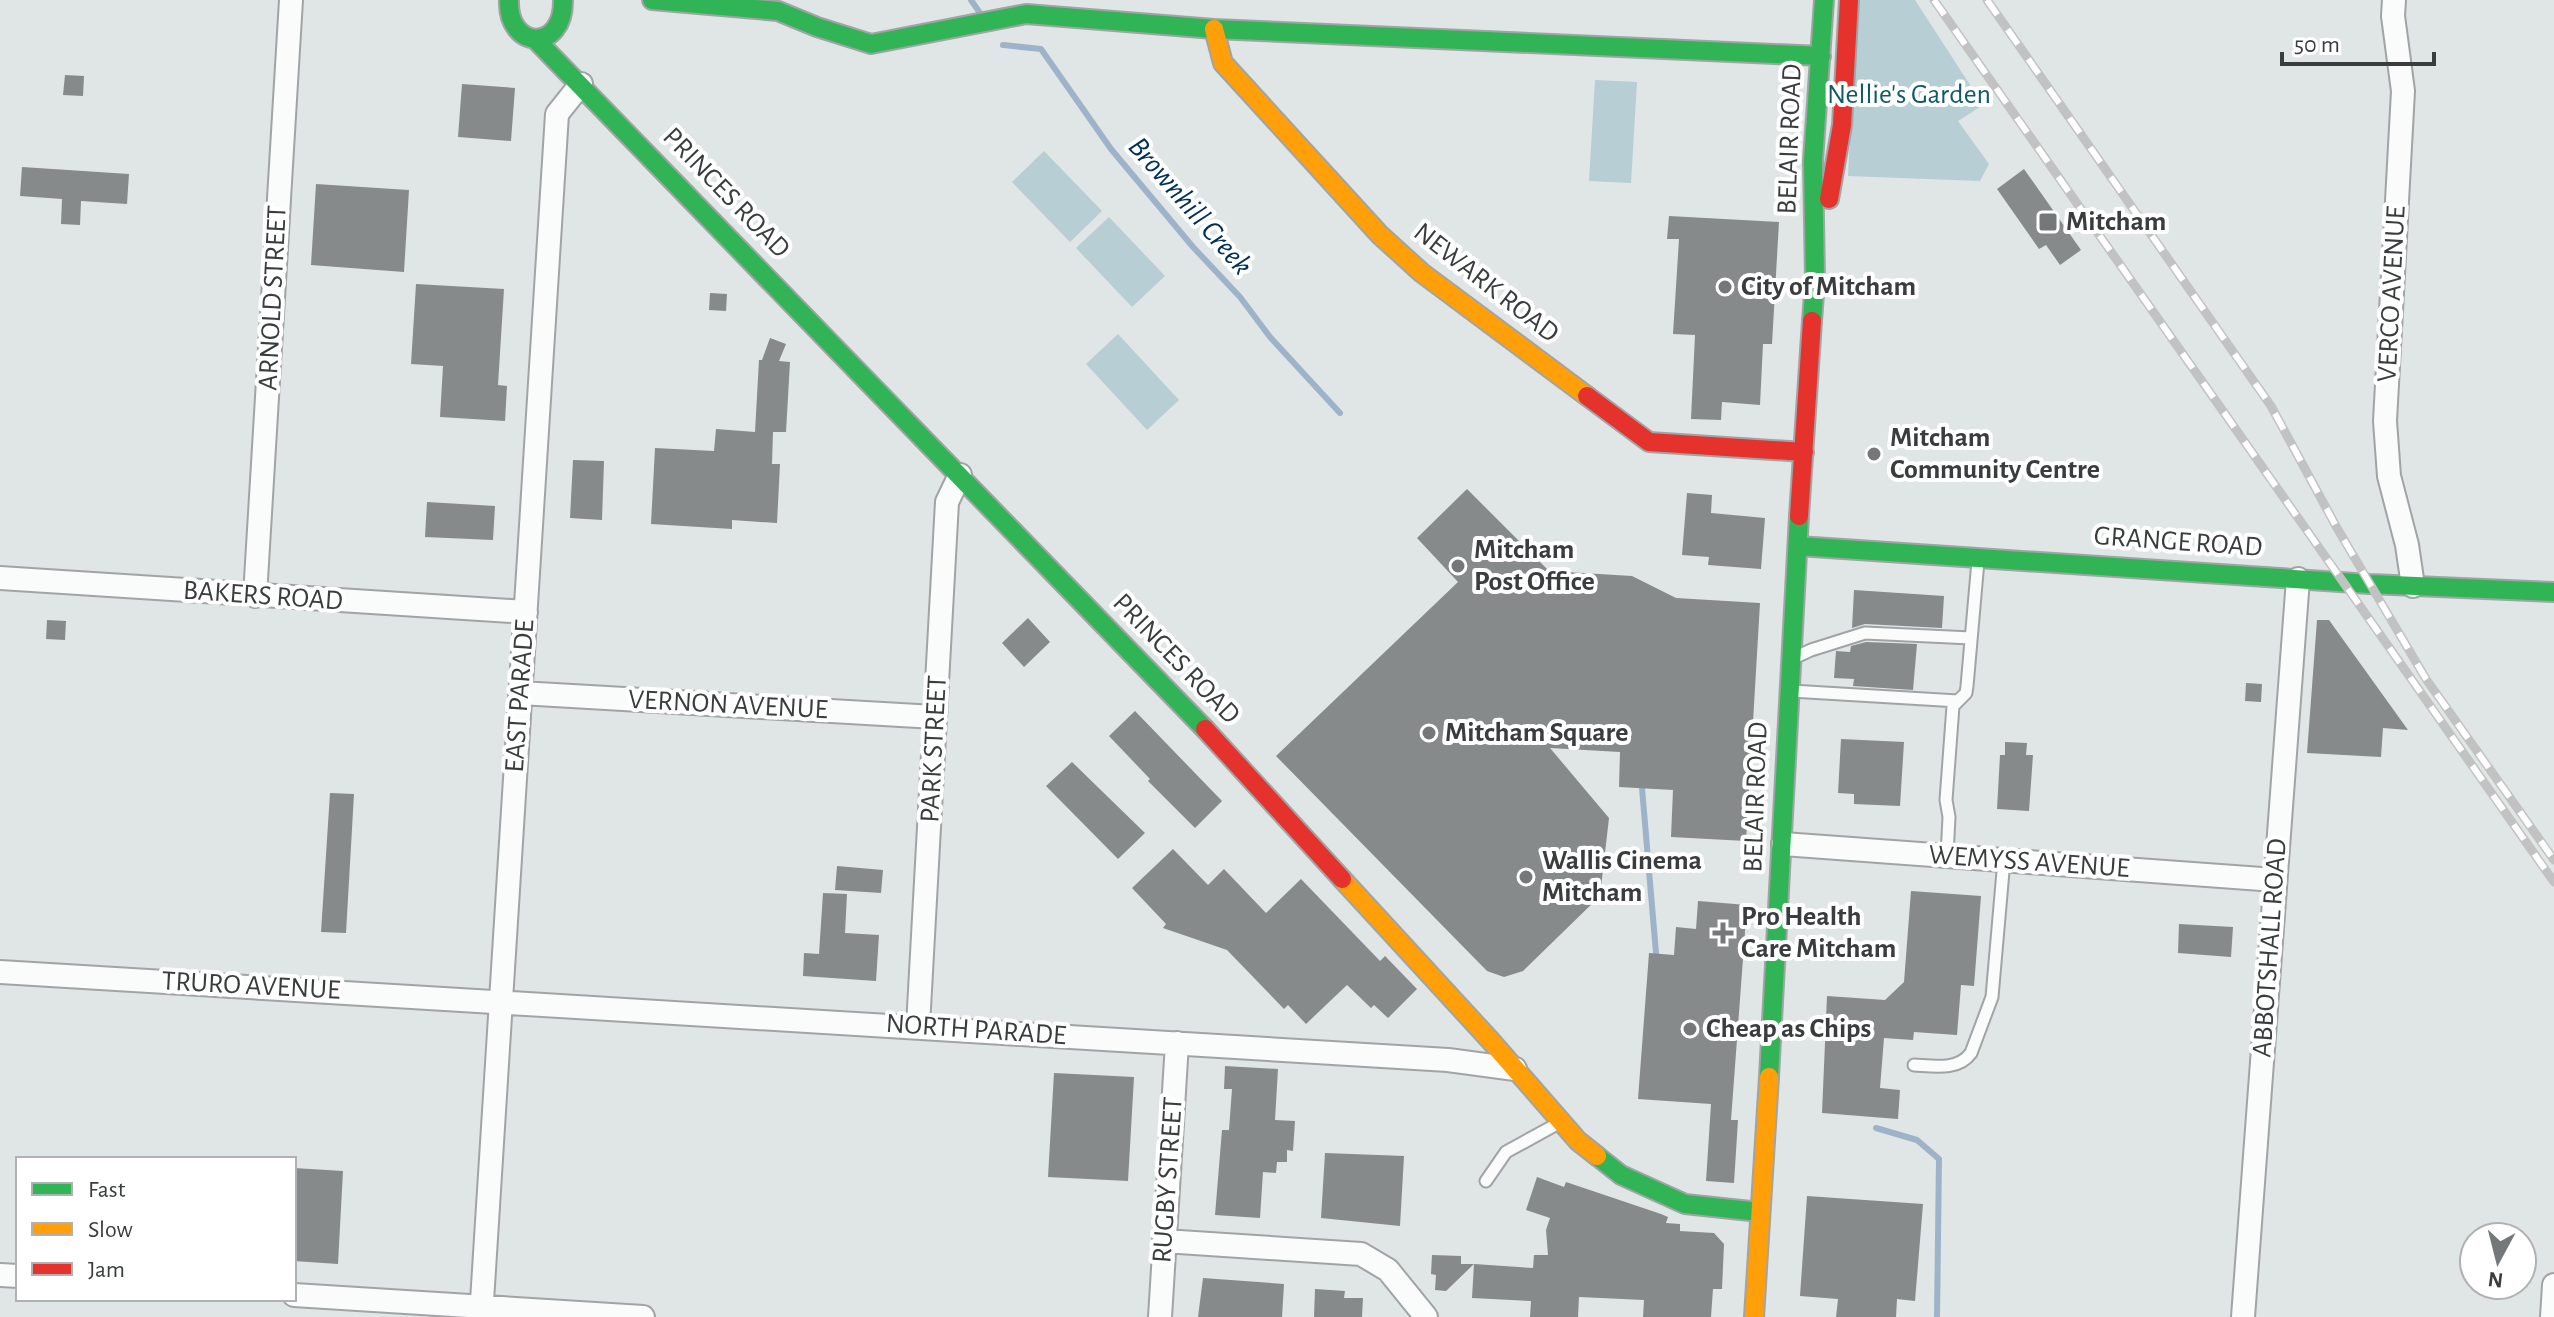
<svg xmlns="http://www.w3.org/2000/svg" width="2554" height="1317" font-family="'Alegreya Sans',sans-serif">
<rect width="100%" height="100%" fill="#e0e5e6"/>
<path fill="#b6ced4" d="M 1857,0 L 1915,0 L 1983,105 L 1958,121 L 1989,164 L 1980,181 L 1848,176 Z
M 1595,80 L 1637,82 L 1631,183 L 1589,181 Z
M 1044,151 L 1102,211 L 1070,242 L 1012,182 Z
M 1109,217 L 1165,276 L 1132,307 L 1076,248 Z
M 1118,334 L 1179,400 L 1147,430 L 1086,364 Z"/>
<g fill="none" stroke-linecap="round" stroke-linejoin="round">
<path stroke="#9db3c9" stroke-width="6" d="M 971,0 L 980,13
M 1003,45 L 1041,49 L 1111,149 L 1193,247 L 1240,297 L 1270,337 L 1340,413
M 1642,788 L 1656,953
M 1876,1128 L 1917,1140 L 1939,1159 L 1937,1317"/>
</g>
<path fill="#868a8b" d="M 65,75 L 84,76 L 83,96 L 63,95 Z
M 462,84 L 515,88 L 511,141 L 458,137 Z
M 22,167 L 129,174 L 127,204 L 81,201 L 80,225 L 61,224 L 62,199 L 20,196 Z
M 2024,169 L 2081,250 L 2060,265 L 2046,245 L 2039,249 L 1997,189 Z
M 316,184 L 409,190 L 404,272 L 311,265 Z
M 1669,216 L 1779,222 L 1772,344 L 1763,344 L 1760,405 L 1722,402 L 1721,420 L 1691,419 L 1695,335 L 1673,334 L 1679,239 L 1667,239 Z
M 416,284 L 504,289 L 498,385 L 507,386 L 505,421 L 440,417 L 443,366 L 411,364 Z
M 710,293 L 727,294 L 726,311 L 709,310 Z
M 770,338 L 786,344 L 779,361 L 790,362 L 786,432 L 773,432 L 772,464 L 780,464 L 777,523 L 732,520 L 732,529 L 651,524 L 655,448 L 714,451 L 716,429 L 755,432 L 759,360 L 762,360 Z
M 573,460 L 604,461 L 602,520 L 570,518 Z
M 1467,489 L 1549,571 L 1632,576 L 1676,598 L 1760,603 L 1746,841 L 1671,837 L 1673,790 L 1619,787 L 1620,752 L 1550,748 L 1609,818 L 1600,896 L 1523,971 L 1504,977 L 1487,971 L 1276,756 L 1458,582 L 1417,538 Z
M 1687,493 L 1712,495 L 1711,513 L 1765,518 L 1761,569 L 1708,565 L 1709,557 L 1682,555 Z
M 427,502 L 495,506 L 493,540 L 425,537 Z
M 1854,590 L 1944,596 L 1942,628 L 1865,624 L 1852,628 Z
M 1028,618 L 1050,642 L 1024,667 L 1002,643 Z
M 47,620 L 66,621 L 65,640 L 46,639 Z
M 2317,620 L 2329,620 L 2408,730 L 2383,728 L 2381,757 L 2307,753 Z
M 1866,642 L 1917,644 L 1913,690 L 1853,686 L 1854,679 L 1834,678 L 1836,651 L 1850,652 L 1851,646 Z
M 2246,683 L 2262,684 L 2261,702 L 2245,701 Z
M 1135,711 L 1222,801 L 1195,828 L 1148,781 L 1150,779 L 1109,736 Z
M 1841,739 L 1904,742 L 1900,806 L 1854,804 L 1854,794 L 1838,793 Z
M 2005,742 L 2027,743 L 2026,755 L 2033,755 L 2029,811 L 1997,809 L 2000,755 L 2005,755 Z
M 1072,762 L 1145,833 L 1118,859 L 1046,786 Z
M 330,793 L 354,794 L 346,933 L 321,932 Z
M 1173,849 L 1208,885 L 1224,869 L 1266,913 L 1301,879 L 1380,961 L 1385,956 L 1417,989 L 1388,1018 L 1374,1005 L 1371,1008 L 1347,985 L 1306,1024 L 1288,1005 L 1284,1009 L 1227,950 L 1163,928 L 1166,924 L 1132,888 Z
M 837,866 L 883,870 L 881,893 L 835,890 Z
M 1911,891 L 1981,896 L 1974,986 L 1961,985 L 1957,1035 L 1914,1032 L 1913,1040 L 1884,1038 L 1880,1088 L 1900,1090 L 1898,1119 L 1822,1113 L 1827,996 L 1885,1000 L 1904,982 Z
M 823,893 L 847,894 L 845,933 L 879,935 L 876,981 L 803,976 L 804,953 L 819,954 Z
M 1698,901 L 1747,905 L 1731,1120 L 1738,1120 L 1734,1183 L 1706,1181 L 1711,1104 L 1638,1099 L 1649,953 L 1674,955 L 1676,927 L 1696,929 Z
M 2179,924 L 2233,927 L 2231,957 L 2178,953 Z
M 1225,1066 L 1278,1069 L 1275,1120 L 1295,1121 L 1293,1151 L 1287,1150 L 1287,1162 L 1277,1162 L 1276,1173 L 1263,1172 L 1260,1218 L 1215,1215 L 1222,1130 L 1229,1130 L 1232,1089 L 1224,1089 Z
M 1054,1073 L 1134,1077 L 1128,1181 L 1048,1177 Z
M 1325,1153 L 1404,1156 L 1400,1226 L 1321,1218 Z
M 294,1168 L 343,1171 L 338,1264 L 294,1261 Z
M 1537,1177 L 1564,1187 L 1566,1182 L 1661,1214 L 1668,1217 L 1666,1223 L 1680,1224 L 1680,1231 L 1714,1233 L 1724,1244 L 1722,1289 L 1713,1289 L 1711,1317 L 1643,1317 L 1644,1300 L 1579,1297 L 1578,1317 L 1530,1317 L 1531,1301 L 1472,1298 L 1474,1264 L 1533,1268 L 1534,1255 L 1548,1255 L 1546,1230 L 1550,1218 L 1526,1210 Z
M 1807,1196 L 1923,1204 L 1915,1301 L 1897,1299 L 1896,1317 L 1836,1317 L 1838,1299 L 1800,1296 Z
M 1432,1255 L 1461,1256 L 1461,1264 L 1474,1264 L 1446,1291 L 1435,1290 L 1436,1275 L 1431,1274 Z
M 1203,1278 L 1284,1284 L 1282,1317 L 1198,1317 Z
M 1315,1289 L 1345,1291 L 1344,1298 L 1363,1298 L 1362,1317 L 1314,1317 Z"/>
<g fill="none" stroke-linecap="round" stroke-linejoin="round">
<defs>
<path id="lane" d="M 1796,657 L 1811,650 L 1865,633 L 1971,638
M 1791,691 L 1958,701
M 1947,856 L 1949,817 L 1946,800 L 1953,706 L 1966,693 L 1967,686 L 1978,561
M 1914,1065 C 1933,1066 1958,1071 1971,1053 L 1992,997 L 2004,860
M 1486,1181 L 1506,1152 L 1557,1124"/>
<path id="street" d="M 2394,0 L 2393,16 L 2403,91 L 2385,421 L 2389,476 L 2407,545 L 2413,586
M 0,578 L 526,612
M 255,596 L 291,0
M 520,693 L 935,717
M 1783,844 L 2275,880
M 0,972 L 1448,1060 L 1515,1069
M 918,1026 L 947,502 L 960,475
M 1164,1241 L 1361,1254 L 1388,1270 L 1426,1317
M 0,1275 L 18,1276
M 294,1295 L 643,1317
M 481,1317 L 557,114 L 581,84
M 1160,1317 L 1177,1043
M 2243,1317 L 2298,579
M 2552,1317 L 2554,1285"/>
<path id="fast" d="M 509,0 C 507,50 564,53 563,0
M 652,0 L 778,11 L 817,27 L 871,44 L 1026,14 L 1214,29 L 1821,56
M 535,39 L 1205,729
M 1812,321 L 1815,280 L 1813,161 L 1824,0
M 1798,546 L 2370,584 L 2554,592
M 1769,1077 L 1799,516
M 1597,1156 L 1621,1175 L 1685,1204 L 1760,1212"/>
<path id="slow" d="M 1214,29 L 1223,63 L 1380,235 L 1422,273 L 1587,396
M 1342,879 L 1490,1040 L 1578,1141 L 1597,1156
M 1754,1317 L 1769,1077"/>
<path id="jam" d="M 1829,199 L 1842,125 L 1849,0
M 1587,396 L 1649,442 L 1804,452
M 1799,516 L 1812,321
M 1205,729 L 1342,879"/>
</defs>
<use href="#lane" stroke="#a0a4a5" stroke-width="15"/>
<use href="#street" stroke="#a0a4a5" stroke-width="26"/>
<use href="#fast" stroke="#a0a4a5" stroke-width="22"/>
<use href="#slow" stroke="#a0a4a5" stroke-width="22"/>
<use href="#jam" stroke="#a0a4a5" stroke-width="22"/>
<use href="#lane" stroke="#fafbfb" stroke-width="11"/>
<use href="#street" stroke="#fafbfb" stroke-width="22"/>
<use href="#fast" stroke="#30b455" stroke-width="18"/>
<use href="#slow" stroke="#ff9f0a" stroke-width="18"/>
<use href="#jam" stroke="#e5322d" stroke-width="18"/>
<defs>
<path id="rail" d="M 1934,0 L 2554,882
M 1987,0 L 2271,406 L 2337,528 L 2426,679 L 2554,860"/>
</defs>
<use href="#rail" stroke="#c1c2c2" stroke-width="9"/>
<use href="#rail" stroke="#fff" stroke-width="6" stroke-dasharray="18" stroke-linecap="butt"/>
</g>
<g fill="#747879" stroke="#fff" stroke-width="3">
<rect x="2038" y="212" width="20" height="20" rx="4"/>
<circle cx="1725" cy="287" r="8"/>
<circle cx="1874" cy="454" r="8"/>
<circle cx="1458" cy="566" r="8"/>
<circle cx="1429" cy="733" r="8"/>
<circle cx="1526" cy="877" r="8"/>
<path d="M1719 921h8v8h8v8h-8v8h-8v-8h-8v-8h8z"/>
<circle cx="1690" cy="1029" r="8"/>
</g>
<g text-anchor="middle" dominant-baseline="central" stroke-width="8" stroke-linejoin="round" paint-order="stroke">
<g font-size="28" fill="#105966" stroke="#fff">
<text x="1909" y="95">Nellie's Garden</text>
</g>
<g font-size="28" fill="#3a3d3e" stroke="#fff">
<text transform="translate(1790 139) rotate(-88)">BELAIR ROAD</text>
<text transform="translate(726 193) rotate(46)">PRINCES ROAD</text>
<text transform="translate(1486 283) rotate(38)">NEWARK ROAD</text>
<text transform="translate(2392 294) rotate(-87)">VERCO AVENUE</text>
<text transform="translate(273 298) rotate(-87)">ARNOLD STREET</text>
<text transform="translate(2178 542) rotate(4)">GRANGE ROAD</text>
<text transform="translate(263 596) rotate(4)">BAKERS ROAD</text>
<text transform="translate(1176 659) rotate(46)">PRINCES ROAD</text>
<text transform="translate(520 696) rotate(-86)">EAST PARADE</text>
<text transform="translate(728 705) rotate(3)">VERNON AVENUE</text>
<text transform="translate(934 749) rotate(-87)">PARK STREET</text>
<text transform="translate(1756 797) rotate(-88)">BELAIR ROAD</text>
<text transform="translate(2029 862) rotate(4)">WEMYSS AVENUE</text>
<text transform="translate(2270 948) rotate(-86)">ABBOTSHALL ROAD</text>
<text transform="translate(251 986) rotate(3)">TRURO AVENUE</text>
<text transform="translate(976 1030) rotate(4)">NORTH PARADE</text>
<text transform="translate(1168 1180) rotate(-86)">RUGBY STREET</text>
</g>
<g font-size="28" font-weight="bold" fill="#3a3d3e" stroke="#fff" text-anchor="start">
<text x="2066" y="222">Mitcham</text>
<text x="1741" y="287">City of Mitcham</text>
<text x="1890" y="438">Mitcham<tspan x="1890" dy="32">Community Centre</tspan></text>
<text x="1474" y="550">Mitcham<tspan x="1474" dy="32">Post Office</tspan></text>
<text x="1445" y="733">Mitcham Square</text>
<text x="1542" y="861">Wallis Cinema<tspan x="1542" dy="32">Mitcham</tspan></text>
<text x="1741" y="917">Pro Health<tspan x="1741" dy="32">Care Mitcham</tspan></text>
<text x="1706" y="1029">Cheap as Chips</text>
</g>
<g font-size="30" font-style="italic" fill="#002f57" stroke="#fff">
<text transform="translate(1190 206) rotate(49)">Brownhill Creek</text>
</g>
</g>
<rect x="16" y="1157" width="280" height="144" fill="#ffffff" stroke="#b0b1b2" stroke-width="2"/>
<rect x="32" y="1183" width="40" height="12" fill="#30b455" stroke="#b0b1b2" stroke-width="2"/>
<text x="88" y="1197" font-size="24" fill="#3a3d3e">Fast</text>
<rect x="32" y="1223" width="40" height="12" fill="#ff9f0a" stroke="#b0b1b2" stroke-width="2"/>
<text x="88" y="1237" font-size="24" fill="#3a3d3e">Slow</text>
<rect x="32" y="1263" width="40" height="12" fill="#e5322d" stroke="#b0b1b2" stroke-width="2"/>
<text x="88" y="1277" font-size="24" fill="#3a3d3e">Jam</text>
<g transform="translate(2498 1261) rotate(187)"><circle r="38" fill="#ffffff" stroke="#b0b1b2" stroke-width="2"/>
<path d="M0-6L14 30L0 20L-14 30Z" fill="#747879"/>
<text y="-12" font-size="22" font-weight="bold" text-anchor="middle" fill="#3a3d3e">N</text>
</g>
<path d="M2282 52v12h152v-12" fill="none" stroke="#3a3d3e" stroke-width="4"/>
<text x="2294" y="52" font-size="24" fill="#3a3d3e" stroke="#ffffff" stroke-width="6" paint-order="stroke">50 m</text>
</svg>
